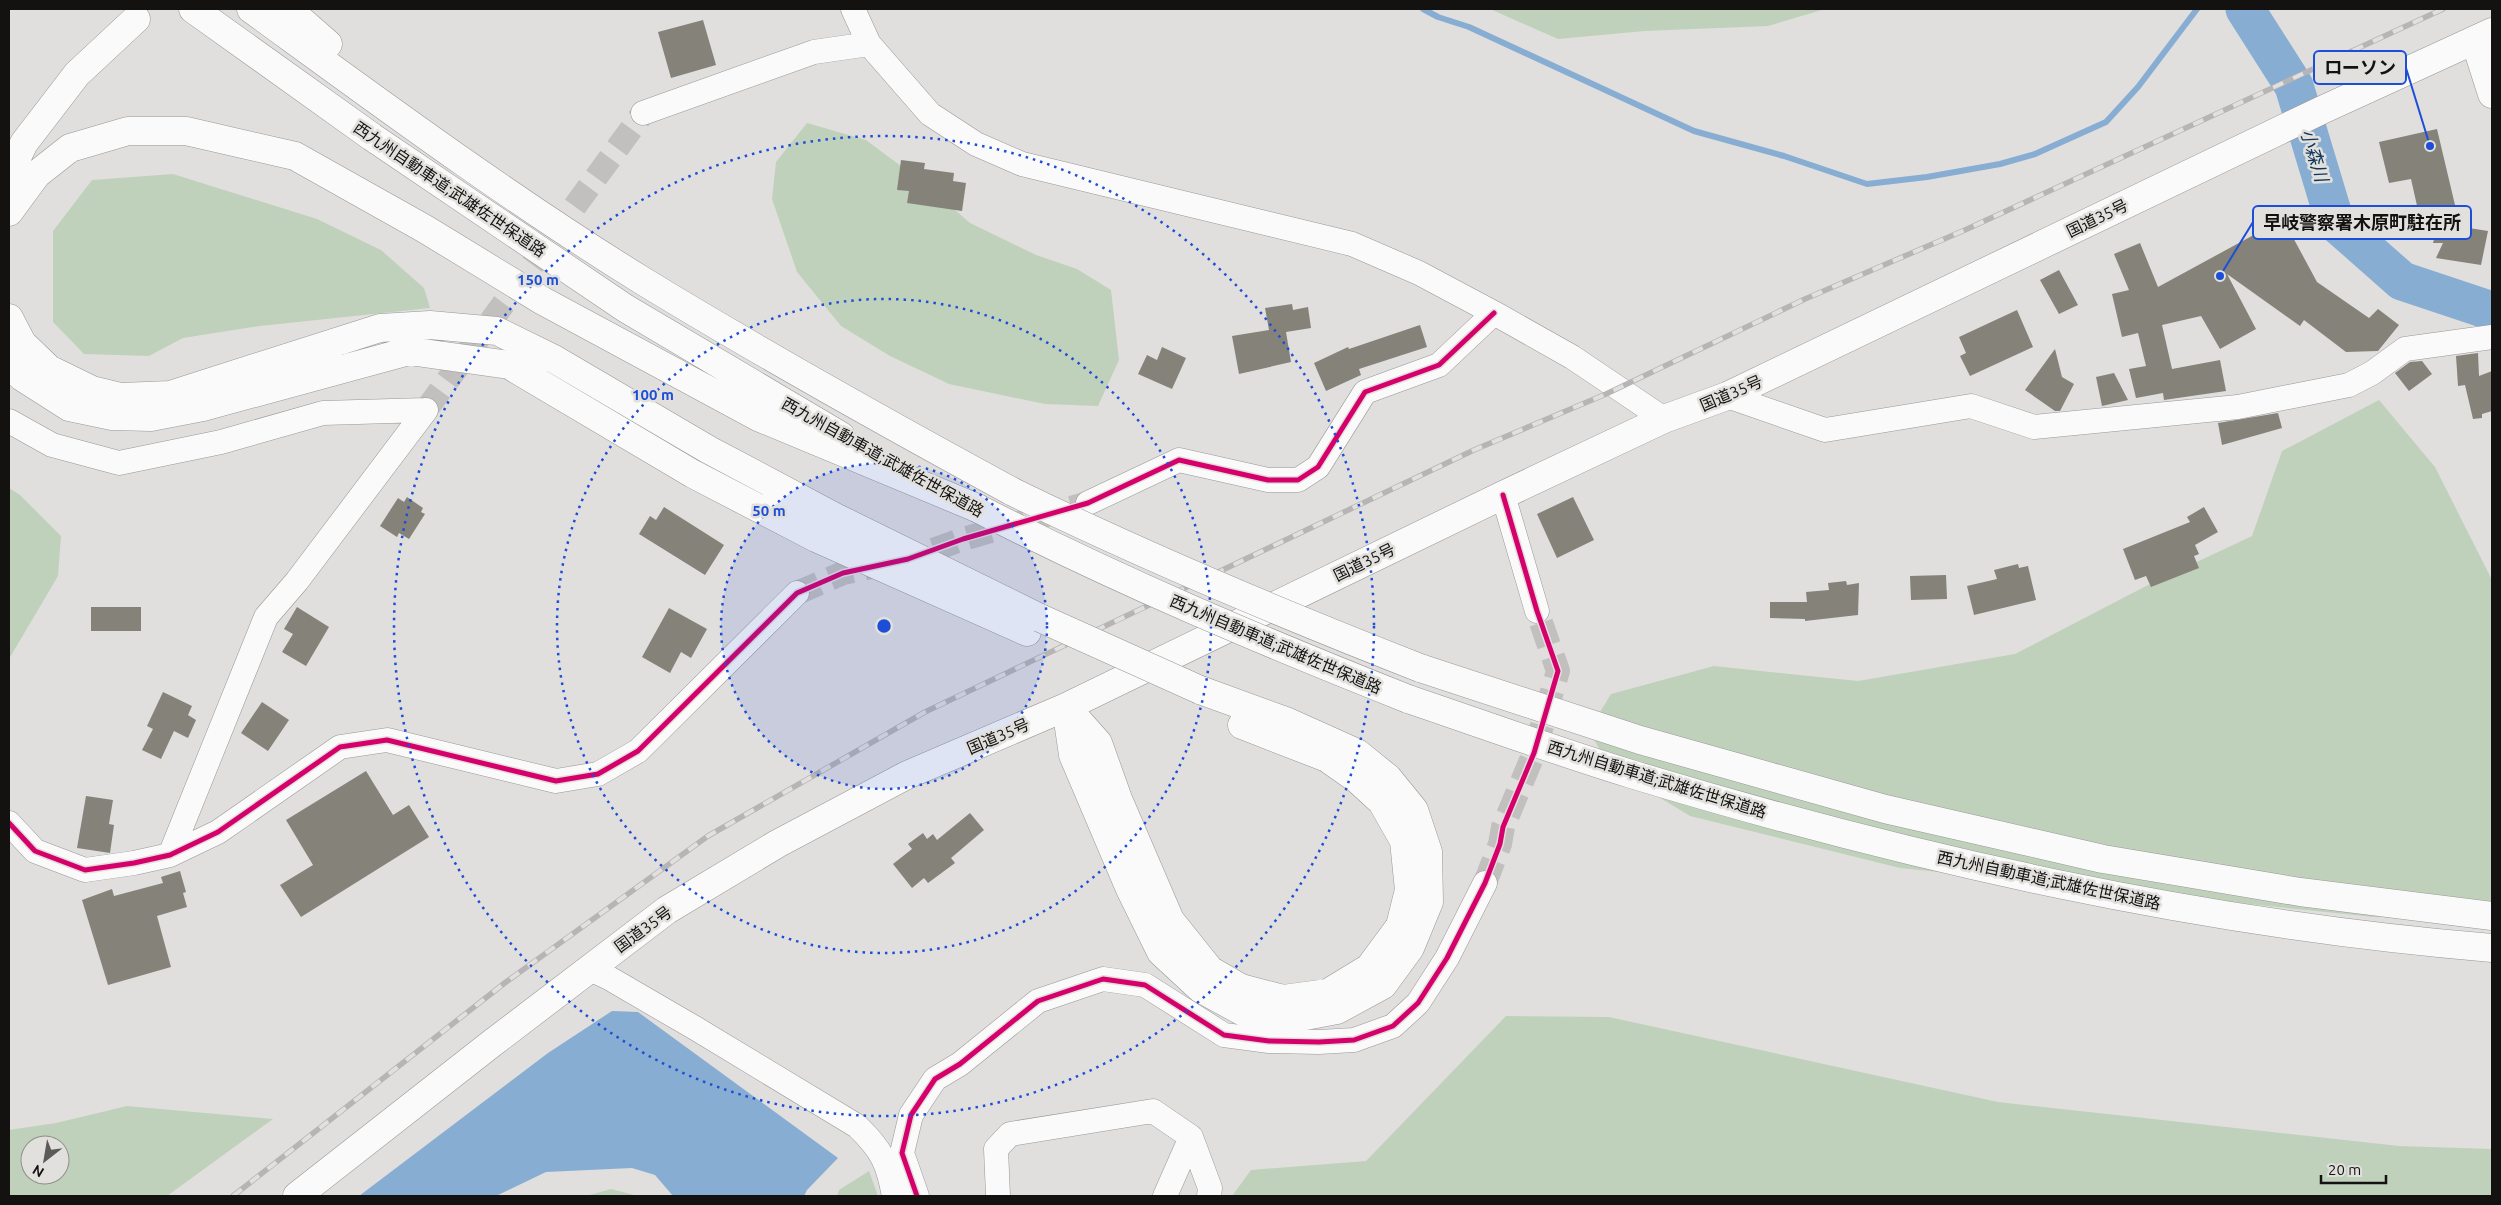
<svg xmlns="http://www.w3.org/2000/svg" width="2501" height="1205" font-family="Ubuntu,'Noto Sans JP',sans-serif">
<rect width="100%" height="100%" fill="#e0dfdd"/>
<path fill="#c0d1bb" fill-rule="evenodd" d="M 1490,9 L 1825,9 L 1768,26 L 1645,31 L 1558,39 Z
M 807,123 L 866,140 L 925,184 L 970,223 L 1036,255 L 1077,269 L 1111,290 L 1119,360 L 1098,406 L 1045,404 L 949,384 L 890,356 L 841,326 L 797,272 L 772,199 L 776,162 Z
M 173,174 L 317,219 L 381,250 L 424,288 L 430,308 L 260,326 L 183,338 L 149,356 L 84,354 L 53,322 L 53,231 L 92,180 Z
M 2379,400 L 2435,467 L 2492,580 L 2492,911 L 2374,917 L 1900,868 L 1690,816 L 1609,767 L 1589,730 L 1611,694 L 1714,666 L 1858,681 L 2015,654 L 2150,584 L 2252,536 L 2282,451 Z
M 9,488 L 20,495 L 61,536 L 58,576 L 9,659 Z
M 1506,1016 L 1609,1017 L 1998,1102 L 2399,1146 L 2492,1149 L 2492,1196 L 1232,1196 L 1251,1170 L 1366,1161 Z
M 127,1106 L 273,1119 L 167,1196 L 9,1196 L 9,1130 L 56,1123 ZM 30,1145 L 60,1145 L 60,1175 L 30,1175 Z
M 869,1171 L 878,1196 L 837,1196 L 839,1190 Z
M 611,1189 L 638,1196 L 586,1196 Z"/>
<path fill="#88add3" d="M 612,1011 L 638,1012 L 838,1158 L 807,1190 L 804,1196 L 673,1196 L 655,1175 L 632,1168 L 546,1172 L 496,1196 L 359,1196 L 548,1053 Z"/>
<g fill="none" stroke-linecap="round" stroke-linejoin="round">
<path stroke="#88add3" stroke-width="6" d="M 1423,9 L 1438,17 L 1469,27 L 1694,131 L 1784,156 L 1867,184 L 1927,177 L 2000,164 L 2035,154 L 2106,122 L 2138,87 L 2197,9"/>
<path stroke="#88add3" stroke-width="39" d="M 2245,9 L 2294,86 L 2335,222 L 2402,281 L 2492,311"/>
</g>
<path fill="#848279" d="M 703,20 L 716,65 L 671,78 L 658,32 Z
M 2437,129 L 2459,222 L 2472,217 L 2469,228 L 2488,231 L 2481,265 L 2436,258 L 2443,243 L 2433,243 L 2441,214 L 2420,219 L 2411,179 L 2389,183 L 2379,142 Z
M 901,160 L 925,163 L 924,169 L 954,173 L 953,181 L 966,183 L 962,211 L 907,203 L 909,191 L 897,190 Z
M 2283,219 L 2317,282 L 2369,318 L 2378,309 L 2399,325 L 2378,351 L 2346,352 L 2304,320 L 2300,326 L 2227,274 L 2256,329 L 2220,349 L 2201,316 L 2162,325 L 2172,369 L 2220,360 L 2226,391 L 2164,400 L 2163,393 L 2136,398 L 2129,369 L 2146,366 L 2138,333 L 2122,337 L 2112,294 L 2129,290 L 2114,254 L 2140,243 L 2158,287 Z
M 2059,270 L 2078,305 L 2059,314 L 2040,280 Z
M 1292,304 L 1293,310 L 1308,307 L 1311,328 L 1286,332 L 1291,362 L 1239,374 L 1232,336 L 1269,330 L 1265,308 Z
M 2017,310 L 2033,347 L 1970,376 L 1960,356 L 1966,353 L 1959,337 Z
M 1420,325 L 1427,347 L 1359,369 L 1361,375 L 1326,391 L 1314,363 L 1348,347 L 1349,349 Z
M 1162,347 L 1186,358 L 1172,389 L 1138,374 L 1147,355 L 1157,360 Z
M 2055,349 L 2062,377 L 2074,384 L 2060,411 L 2055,411 L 2025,390 Z
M 2478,353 L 2479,376 L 2492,371 L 2492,411 L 2482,414 L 2482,418 L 2473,419 L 2465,385 L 2458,386 L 2456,356 Z
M 2422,361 L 2432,374 L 2409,391 L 2395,373 L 2410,362 Z
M 2114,373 L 2128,400 L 2102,406 L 2096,377 Z
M 2278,413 L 2282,428 L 2222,445 L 2218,423 Z
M 407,497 L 423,508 L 421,512 L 425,514 L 409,539 L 399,533 L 397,537 L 380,526 L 398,498 L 404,502 Z
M 1573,497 L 1594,540 L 1557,558 L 1537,514 Z
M 664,507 L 724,545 L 705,575 L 639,534 L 650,516 L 656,520 Z
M 2204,507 L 2218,532 L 2195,545 L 2199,554 L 2194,556 L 2199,568 L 2151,587 L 2146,576 L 2135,580 L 2123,549 L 2190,522 L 2187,517 Z
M 2018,564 L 2019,568 L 2028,566 L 2036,600 L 1974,615 L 1967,586 L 1997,579 L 1994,570 Z
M 1946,575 L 1947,599 L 1911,600 L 1910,576 Z
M 1846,581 L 1847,585 L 1859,583 L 1858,615 L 1805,621 L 1805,619 L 1770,618 L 1770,602 L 1807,602 L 1806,592 L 1829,590 L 1828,583 Z
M 91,607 L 141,607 L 141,631 L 91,631 Z
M 297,607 L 329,627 L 306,666 L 282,652 L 293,634 L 284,629 Z
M 669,608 L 707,629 L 691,658 L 681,652 L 670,673 L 642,657 Z
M 163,692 L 192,706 L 188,715 L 196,720 L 188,738 L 174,731 L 161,759 L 142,750 L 153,729 L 147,726 Z
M 262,702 L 289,720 L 268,751 L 241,733 Z
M 366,771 L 393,815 L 409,805 L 429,837 L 301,917 L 280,885 L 313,865 L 286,820 Z
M 86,796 L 113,800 L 109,824 L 114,825 L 110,853 L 77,848 Z
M 970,813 L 984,830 L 951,858 L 955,863 L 928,883 L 924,878 L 912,888 L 893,864 L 912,849 L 908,844 L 923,833 L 927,839 L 933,834 L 937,840 Z
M 180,871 L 186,892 L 183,893 L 187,907 L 157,916 L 171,967 L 108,985 L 82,900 L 112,889 L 114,896 L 163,883 L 161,877 Z"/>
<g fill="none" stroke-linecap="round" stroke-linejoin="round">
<path stroke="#c1c0be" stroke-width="24" stroke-dasharray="24 12" stroke-linecap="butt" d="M 426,410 L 643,113
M 797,593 L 843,573 L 908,559 L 963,539 L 1088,503
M 1485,883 L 1500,844 L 1503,827 L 1534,753 L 1558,671 L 1537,611"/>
<defs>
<path id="street" d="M 853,9 L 869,44 L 930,114 L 976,144 L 1022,164 L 1352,244 L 1419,273 L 1494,313 L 1572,357 L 1664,419
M 643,113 L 814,52 L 869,44
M 1727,396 L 1825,430 L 1971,406 L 2034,427 L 2238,407 L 2349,385 L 2372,373 L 2405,349 L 2492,337
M 9,421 L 52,445 L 119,463 L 221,442 L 323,413 L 426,410
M 1503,495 L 1537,611
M 1088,503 L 1179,460 L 1268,480 L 1298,480 L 1318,467 L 1365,392 L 1439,365 L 1494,313
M 9,823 L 35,851 L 85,870 L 134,863 L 170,855 L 218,832 L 340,747 L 387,740 L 556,781 L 598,774 L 638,751 L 797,593
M 170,855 L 266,617 L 297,581 L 426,410
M 590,969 L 609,978 L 695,1028 L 857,1126 C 882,1150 888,1163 894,1196
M 917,1196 L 902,1153 L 911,1115 L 935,1079 L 960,1064 L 1038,1001 L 1103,979 L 1145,985 L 1224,1035 L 1269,1041 L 1319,1042 L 1354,1040 L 1393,1026 L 1418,1003 L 1447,958 L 1485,883
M 998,1196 L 996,1149 L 1010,1134 L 1153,1111 L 1191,1137 L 1210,1188 L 1209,1196
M 1165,1196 L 1191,1137"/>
<path id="primary" d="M 2475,41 L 2492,94"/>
<path id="highway" d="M 193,9 L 372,137 L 625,308 L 841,436
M 251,9 C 379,102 507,197 643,281 C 764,355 888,424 1013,492
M 288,9 L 328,44
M 9,174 L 24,143 L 77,74 L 136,19
M 9,212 L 37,174 L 70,148 L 128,131 L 186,131 L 295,156 L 425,229 L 543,301 L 758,417 L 977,508
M 9,318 L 22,343 L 49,369 L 92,390 L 121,397 L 170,395 L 380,328 L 430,325 L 497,331 L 554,359 L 709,450 L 837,518 L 1040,618
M 9,364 L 22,377 L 69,407 L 112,416 L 151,417 L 203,407 L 409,351 L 509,365 L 693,474 L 816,538 L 1027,632
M 1420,668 L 1640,740 L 1885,809 L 2103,859 L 2300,892 L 2492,916
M 1408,699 C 1482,724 1556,751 1631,774 C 1912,859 2200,924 2492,948
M 1066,707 L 1073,755 L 1130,889 L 1161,952 L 1201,989 L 1247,1014 L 1284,1020 L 1337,1010 L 1383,985 L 1410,948 L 1429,902 L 1428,852 L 1414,810 L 1388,778 L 1357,753 L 1288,722 L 1200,690
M 1066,707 L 1098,743 L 1118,799 L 1170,920 L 1210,970 L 1241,988 L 1283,999 L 1328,993 L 1369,968 L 1400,926 L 1409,890 L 1404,841 L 1382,802 L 1357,779 L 1327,758 L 1242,725
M 297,1196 L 491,1044 L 667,910 L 777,844 L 907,775 L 1066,707 L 1503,495 L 1664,419 L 1727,396 L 2322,110 L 2492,32"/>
</defs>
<use href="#street" stroke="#989796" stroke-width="25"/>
<use href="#primary" stroke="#989796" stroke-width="29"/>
<use href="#highway" stroke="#989796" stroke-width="29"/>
<use href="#street" stroke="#fafafa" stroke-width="24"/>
<use href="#primary" stroke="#fafafa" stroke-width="28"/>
<use href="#highway" stroke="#fafafa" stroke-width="28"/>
<defs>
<path id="rail" d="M 233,1196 L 506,982 L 708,836 L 925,712 L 1474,450 L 1606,394 L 1805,299 L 1965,230 L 2443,9"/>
</defs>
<use href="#rail" stroke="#b6b4b4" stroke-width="5.5"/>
<use href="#rail" stroke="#e1e0dc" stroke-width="4" stroke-dasharray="11" stroke-linecap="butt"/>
<defs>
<path id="highway-bridge" d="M 1013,492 C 1146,557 1282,614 1420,668
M 977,508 C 1117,580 1262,641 1408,699
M 1040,618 L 1200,690"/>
</defs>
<use href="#highway-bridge" stroke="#989796" stroke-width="29" stroke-linecap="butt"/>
<use href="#highway-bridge" stroke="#fafafa" stroke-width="28"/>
<defs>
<path id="cycleway" d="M 9,823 L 35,851 L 85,870 L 134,863 L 170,855 L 218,832 L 340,747 L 387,740 L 556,781 L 598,774 L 638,751 L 797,593 L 843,573 L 908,559 L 963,539 L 1088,503 L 1179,460 L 1268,480 L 1298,480 L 1318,467 L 1365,392 L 1439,365 L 1494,313
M 917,1196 L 902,1153 L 911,1115 L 935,1079 L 960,1064 L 1038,1001 L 1103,979 L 1145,985 L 1224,1035 L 1269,1041 L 1319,1042 L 1354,1040 L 1393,1026 L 1418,1003 L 1447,958 L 1485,883 L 1500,844 L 1503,827 L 1534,753 L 1558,671 L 1537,611 L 1503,495"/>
</defs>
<use href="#cycleway" stroke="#e1e0dc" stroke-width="8"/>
<use href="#cycleway" stroke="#d6006c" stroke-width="5"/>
</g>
<circle cx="884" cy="626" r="163" fill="#1d4ed8" fill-opacity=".12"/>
<g fill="none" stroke="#1d4ed8" stroke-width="2.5" stroke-dasharray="2.5 5">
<circle cx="884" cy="626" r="163"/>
<circle cx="884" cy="626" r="327"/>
<circle cx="884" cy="626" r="490"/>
</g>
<g text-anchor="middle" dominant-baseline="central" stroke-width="5" stroke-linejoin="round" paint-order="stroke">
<g font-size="16" fill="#131211" stroke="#e1e0dc">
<text transform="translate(450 189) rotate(34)">西九州自動車道;武雄佐世保道路</text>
<text transform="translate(2097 218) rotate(-26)">国道35号</text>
<text transform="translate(1731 393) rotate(-23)">国道35号</text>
<text transform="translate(883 457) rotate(29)">西九州自動車道;武雄佐世保道路</text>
<text transform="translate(1364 562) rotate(-26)">国道35号</text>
<text transform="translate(1276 644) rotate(23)">西九州自動車道;武雄佐世保道路</text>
<text transform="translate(998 736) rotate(-23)">国道35号</text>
<text transform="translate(1657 779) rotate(17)">西九州自動車道;武雄佐世保道路</text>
<text transform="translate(2049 880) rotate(12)">西九州自動車道;武雄佐世保道路</text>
<text transform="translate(643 929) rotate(-36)">国道35号</text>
</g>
<g font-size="18" font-style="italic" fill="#0e3459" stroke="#e1e0dc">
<text transform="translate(2315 155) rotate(73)">小森川</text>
</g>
</g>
<circle cx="884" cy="626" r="8" fill="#1d4ed8" stroke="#e1e0dc" stroke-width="2.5"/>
<g font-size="15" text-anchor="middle" font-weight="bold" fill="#1d4ed8" stroke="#e1e0dc" stroke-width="5" stroke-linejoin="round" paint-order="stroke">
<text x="538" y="285">150 m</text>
<text x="653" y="400">100 m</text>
<text x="769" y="516">50 m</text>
</g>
<path fill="none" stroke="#1d4ed8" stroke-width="2" d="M2430 146L2406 68M2220 276L2253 222"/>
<g fill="#1d4ed8" stroke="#e1e0dc" stroke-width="2">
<circle cx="2430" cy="146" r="5"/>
<circle cx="2220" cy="276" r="5"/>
</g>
<g fill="#e1e0dc" stroke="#1d4ed8" stroke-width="2">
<rect x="2314" y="51" width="92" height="33" rx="5"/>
<rect x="2253" y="206" width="218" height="33" rx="5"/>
</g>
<g font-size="18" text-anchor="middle" font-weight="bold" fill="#131211">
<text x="2360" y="74">ローソン</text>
<text x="2362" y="229">早岐警察署木原町駐在所</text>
</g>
<rect width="2501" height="1205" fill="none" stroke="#131211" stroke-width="20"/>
<g transform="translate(45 1160) rotate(211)"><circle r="24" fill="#e1e0dc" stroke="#8f8e8b"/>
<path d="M0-4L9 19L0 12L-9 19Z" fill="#5b5a58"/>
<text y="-8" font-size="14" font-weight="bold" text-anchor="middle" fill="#131211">N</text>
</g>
<path d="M2321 1175v8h65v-8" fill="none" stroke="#131211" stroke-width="2.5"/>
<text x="2328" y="1175" font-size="15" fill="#131211" stroke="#e1e0dc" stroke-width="4" paint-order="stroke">20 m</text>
</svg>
